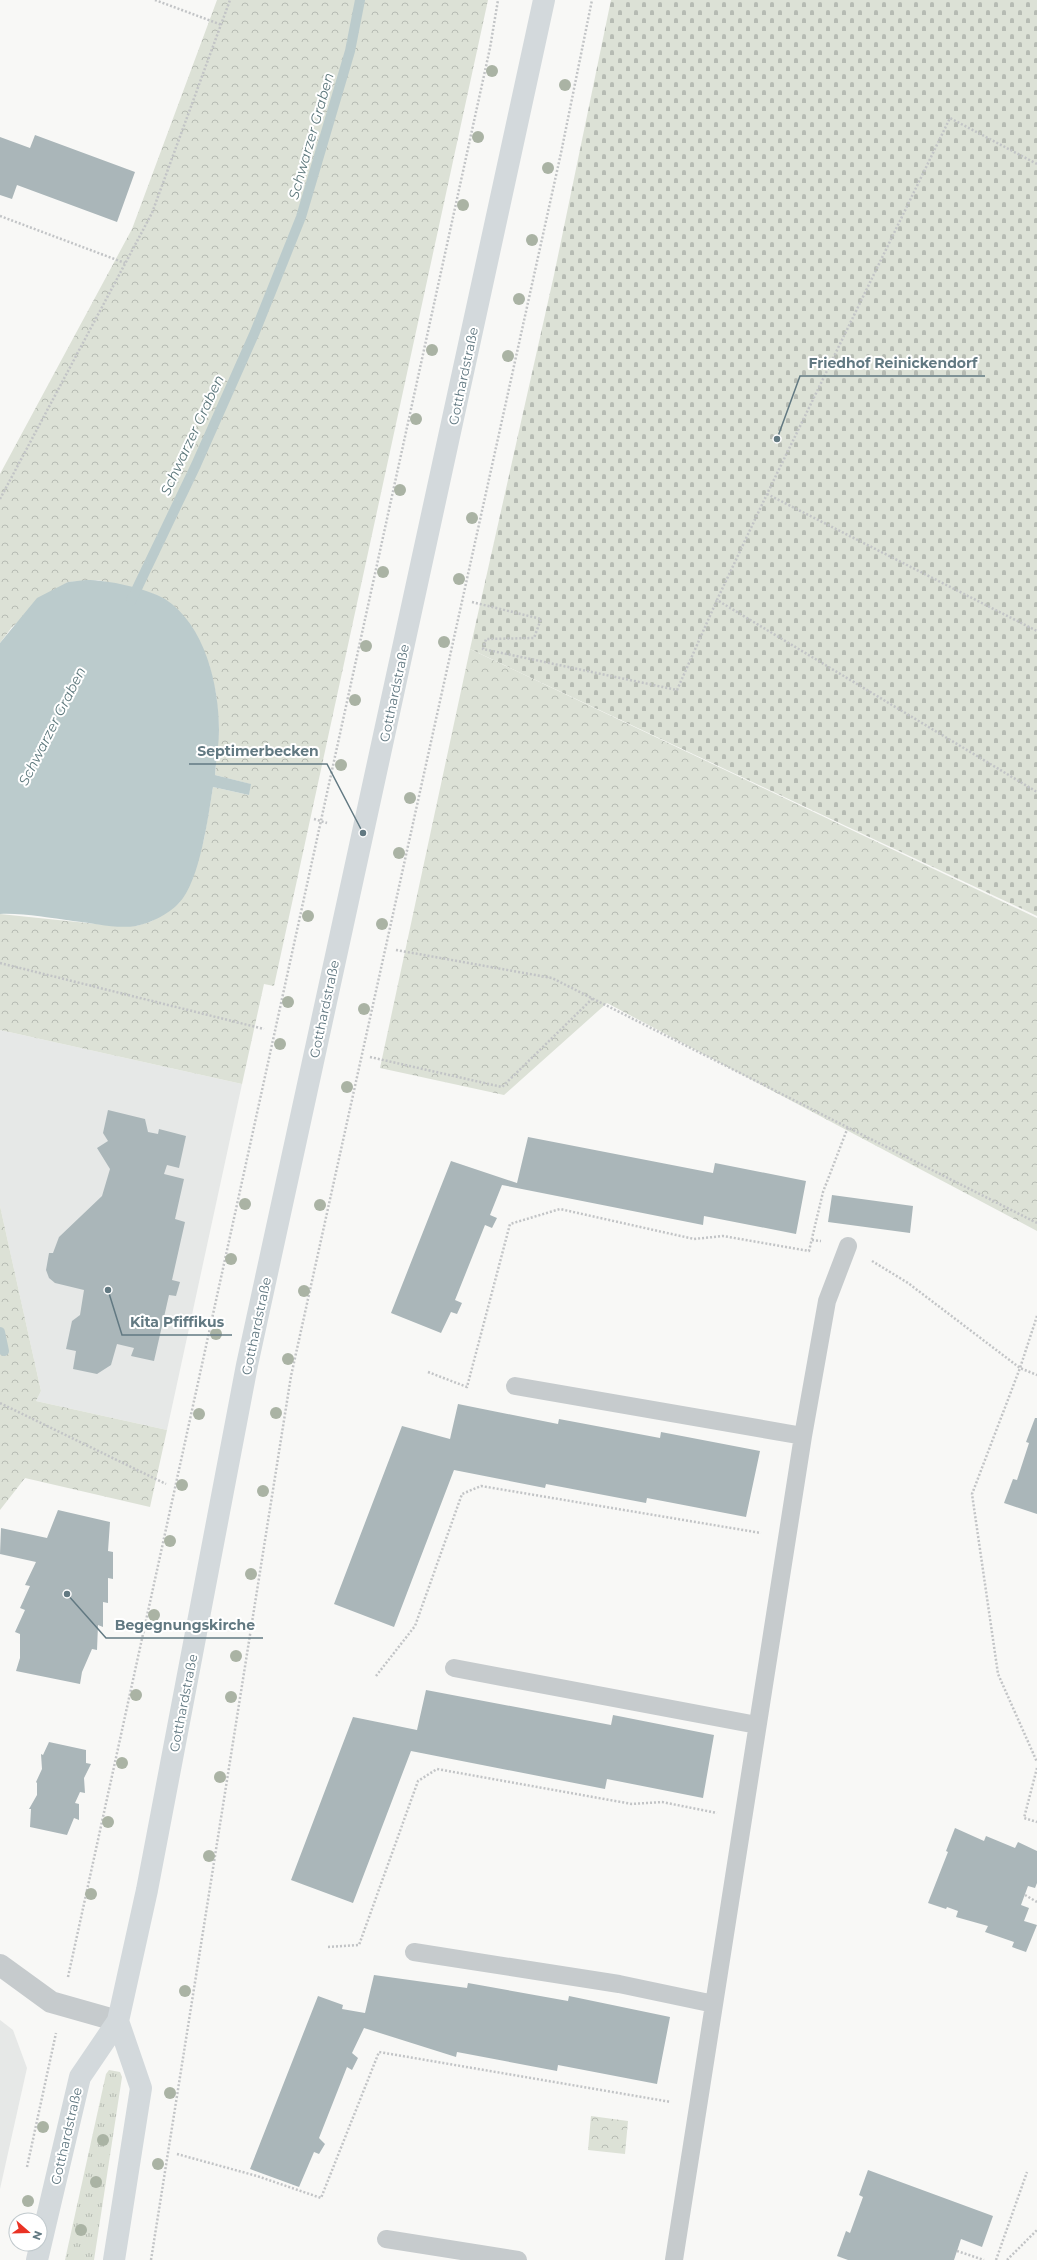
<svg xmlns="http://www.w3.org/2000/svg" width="1037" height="2260" font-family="Montserrat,sans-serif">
<defs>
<pattern id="grass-tufts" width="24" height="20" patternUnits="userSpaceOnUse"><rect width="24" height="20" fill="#dce1d6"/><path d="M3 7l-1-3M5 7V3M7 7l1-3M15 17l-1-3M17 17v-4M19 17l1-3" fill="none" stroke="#b6bbb3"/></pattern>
<pattern id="cemetery-stones" width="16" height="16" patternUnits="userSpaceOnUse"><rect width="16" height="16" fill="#dce1d6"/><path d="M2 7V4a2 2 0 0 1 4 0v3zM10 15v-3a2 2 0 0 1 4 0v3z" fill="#b6bbb3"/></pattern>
<pattern id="park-crowns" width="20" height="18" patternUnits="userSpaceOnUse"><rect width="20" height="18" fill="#dce1d6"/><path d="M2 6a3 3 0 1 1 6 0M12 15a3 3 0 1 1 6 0" fill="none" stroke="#b6bbb3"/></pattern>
</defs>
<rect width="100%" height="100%" fill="#f8f8f6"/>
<path fill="#e6e8e7" d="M 0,1030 L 242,1084 L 167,1430 L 36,1401 L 41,1391 L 0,1206 Z
M 0,2020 L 13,2030 L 27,2068 L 0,2189 Z"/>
<path fill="url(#grass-tufts)" d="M 109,2070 L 120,2072 L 122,2077 L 94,2260 L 65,2260 L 106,2074 Z"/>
<path fill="url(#cemetery-stones)" d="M 611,0 L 1037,0 L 1037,916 L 470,649 L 554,275 Z"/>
<path fill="url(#park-crowns)" d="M 217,0 L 488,0 L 274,986 L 264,984 L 242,1084 L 0,1030 L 0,914 L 116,926 L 136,926 L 152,921 L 179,903 L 193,877 L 204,839 L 213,787 L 249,795 L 250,784 L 215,775 L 219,729 L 216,694 L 209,664 L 153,594 L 98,580 L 68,582 L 12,627 L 0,643 L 0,474 L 132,229 Z
M 470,649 L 1037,918 L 1037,1231 L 607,1003 L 504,1095 L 380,1068 Z
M 0,1206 L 41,1391 L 36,1401 L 167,1430 L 150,1507 L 25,1478 L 0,1510 Z
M 591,2116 L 628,2121 L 625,2154 L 588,2150 Z"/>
<path fill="#bbcbcc" d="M 86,580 C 108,580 146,588 165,599 C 205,625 219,685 219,730 C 219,745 216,760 215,775 L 251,784 L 249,795 L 213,787 C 208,817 200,881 179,903 C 169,914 151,923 136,926 C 116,929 93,923 73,921 C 49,918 24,913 0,914 L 0,643 L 37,598 L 68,582 Z"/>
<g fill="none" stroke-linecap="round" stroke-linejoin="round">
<path stroke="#bbcbcc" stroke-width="10" d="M 131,601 L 196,465 L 255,332 L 301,217 L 350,51 L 360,0
M 0,1332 L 4,1351"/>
</g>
<path fill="#aab6b9" d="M 35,135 L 135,172 L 117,222 L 17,185 L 12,199 L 0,195 L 0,137 L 30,148 Z
M 108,1110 L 145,1119 L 148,1132 L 158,1134 L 159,1129 L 186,1136 L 179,1168 L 167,1165 L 164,1174 L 184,1179 L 175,1219 L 185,1222 L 172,1280 L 180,1282 L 176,1296 L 169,1295 L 154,1361 L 131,1356 L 134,1348 L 117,1344 L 111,1365 L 97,1374 L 73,1369 L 76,1351 L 66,1349 L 72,1321 L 80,1315 L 84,1290 L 55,1283 L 49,1278 L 46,1270 L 49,1253 L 53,1253 L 59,1237 L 102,1196 L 110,1169 L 97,1148 L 108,1141 L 103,1133 Z
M 528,1137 L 713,1173 L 715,1163 L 806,1181 L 796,1234 L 704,1216 L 703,1225 L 502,1185 L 490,1215 L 497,1218 L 492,1228 L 485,1225 L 455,1300 L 462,1303 L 457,1314 L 451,1312 L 441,1333 L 391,1313 L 451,1161 L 517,1183 Z
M 832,1195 L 913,1206 L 910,1233 L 828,1222 Z
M 458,1404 L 558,1424 L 559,1419 L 660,1438 L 661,1432 L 760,1451 L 746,1517 L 647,1498 L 646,1503 L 546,1484 L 545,1488 L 454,1470 L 394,1627 L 334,1604 L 402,1426 L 450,1439 Z
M 1035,1418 L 1037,1418 L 1037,1514 L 1004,1503 L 1013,1479 L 1017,1480 L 1029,1443 L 1026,1442 Z
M 58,1510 L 110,1522 L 108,1551 L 113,1552 L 113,1579 L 108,1578 L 108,1603 L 103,1602 L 103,1627 L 98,1625 L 97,1650 L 92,1649 L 82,1672 L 80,1684 L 16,1671 L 20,1658 L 20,1634 L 15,1632 L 25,1610 L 20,1608 L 30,1586 L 25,1585 L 36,1562 L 0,1554 L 1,1528 L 47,1538 Z
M 426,1690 L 611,1725 L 613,1715 L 714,1735 L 703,1798 L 607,1779 L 605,1789 L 411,1751 L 353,1903 L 291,1880 L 353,1717 L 417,1730 Z
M 49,1742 L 86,1750 L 86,1763 L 91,1764 L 84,1778 L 85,1793 L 80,1792 L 75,1803 L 79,1804 L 79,1820 L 74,1818 L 67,1835 L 30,1827 L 31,1809 L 29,1809 L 37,1795 L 37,1783 L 36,1782 L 42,1769 L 41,1754 L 43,1755 Z
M 955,1828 L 984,1841 L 986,1836 L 1015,1848 L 1018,1842 L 1037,1851 L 1037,1883 L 1035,1888 L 1028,1886 L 1021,1905 L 1029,1908 L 1024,1921 L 1037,1925 L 1026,1952 L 1012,1947 L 1014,1942 L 985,1932 L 988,1926 L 956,1917 L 958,1911 L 947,1907 L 946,1909 L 928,1903 L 948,1852 L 946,1851 Z
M 374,1975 L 467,1988 L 468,1983 L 568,2001 L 569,1996 L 670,2017 L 657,2084 L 558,2065 L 557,2071 L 457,2052 L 456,2057 L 364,2028 L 352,2053 L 358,2058 L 352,2070 L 347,2067 L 319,2138 L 325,2144 L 319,2154 L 314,2152 L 299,2187 L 250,2169 L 318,1996 L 343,2005 L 342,2009 L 365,2013 Z
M 868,2170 L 993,2216 L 982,2247 L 961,2239 L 954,2260 L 848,2260 L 837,2256 L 846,2231 L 850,2233 L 863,2197 L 859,2195 Z"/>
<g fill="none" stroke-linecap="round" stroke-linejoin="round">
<path stroke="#c2c4c6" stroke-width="2.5" stroke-dasharray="2 2" stroke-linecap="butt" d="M 155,0 L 222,25
M 1037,164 L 950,118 L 767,494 L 717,600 L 1037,792
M 0,216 L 125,263
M 767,494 L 1037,631
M 0,499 L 152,213 L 230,0
M 472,602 L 541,619 L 534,638 L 486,639 L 483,649 L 677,690 L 717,600
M 314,819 L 327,823
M 396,950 L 552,978 L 1037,1223
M 0,963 L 264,1029
M 370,1057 L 502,1087 L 593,998
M 812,1240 L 821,1241
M 872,1261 L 908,1283 L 1020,1368 L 1037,1375
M 1037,1316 L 1020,1368 L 972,1494 L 998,1674 L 1037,1762
M 428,1372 L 467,1387 L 510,1224 L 560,1209 L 694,1239 L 723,1236 L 809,1251 L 823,1192 L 848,1127
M 0,1403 L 166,1484
M 376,1676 L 415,1626 L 462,1494 L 481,1486 L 761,1533
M 1037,1768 L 1024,1818 L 1037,1822
M 1025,1895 L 1037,1902
M 328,1947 L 359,1945 L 418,1781 L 437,1769 L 632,1804 L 662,1802 L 717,1813
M 68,1977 L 490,48 L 498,0
M 177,2154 L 257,2176 L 321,2198 L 379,2052 L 671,2102
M 27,2167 L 56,2033
M 957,2251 L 984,2260
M 151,2260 L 291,1376 L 561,153 L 592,0
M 996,2260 L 1027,2172
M 1007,2260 L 1037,2230"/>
<path stroke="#c6cbcd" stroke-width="18" d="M 515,1386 L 803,1436
M 454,1668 L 757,1725
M 414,1952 L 619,1984 L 714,2004
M 386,2239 L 518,2260
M 674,2260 L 803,1436 L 827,1301 L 848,1246"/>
<path stroke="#c6cbcd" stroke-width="22" d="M 0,1965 L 51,2002 L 118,2021"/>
<path stroke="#d3d9dc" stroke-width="22" d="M 37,2260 L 80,2077 L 118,2021 L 147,1890 L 247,1365 L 544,0
M 114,2260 L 141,2088 L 118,2021"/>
</g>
<g fill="#aab3a4">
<circle cx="492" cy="71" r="6"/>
<circle cx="565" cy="85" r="6"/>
<circle cx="478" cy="137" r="6"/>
<circle cx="548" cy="168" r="6"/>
<circle cx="463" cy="205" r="6"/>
<circle cx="532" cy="240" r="6"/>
<circle cx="519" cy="299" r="6"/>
<circle cx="432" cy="350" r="6"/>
<circle cx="508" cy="356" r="6"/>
<circle cx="416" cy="419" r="6"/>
<circle cx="400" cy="490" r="6"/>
<circle cx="472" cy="518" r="6"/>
<circle cx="383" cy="572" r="6"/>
<circle cx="459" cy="579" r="6"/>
<circle cx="444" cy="642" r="6"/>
<circle cx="366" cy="646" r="6"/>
<circle cx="355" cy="700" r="6"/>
<circle cx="341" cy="765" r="6"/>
<circle cx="410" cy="798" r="6"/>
<circle cx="399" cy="853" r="6"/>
<circle cx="308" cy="916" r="6"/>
<circle cx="382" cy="924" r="6"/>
<circle cx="288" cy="1002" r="6"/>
<circle cx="364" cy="1009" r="6"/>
<circle cx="280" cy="1044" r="6"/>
<circle cx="347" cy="1087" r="6"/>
<circle cx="245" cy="1204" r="6"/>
<circle cx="320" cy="1205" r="6"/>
<circle cx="231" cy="1259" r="6"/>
<circle cx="304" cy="1291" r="6"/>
<circle cx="216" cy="1334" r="6"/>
<circle cx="288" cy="1359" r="6"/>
<circle cx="276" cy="1413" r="6"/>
<circle cx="199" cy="1414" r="6"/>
<circle cx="182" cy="1485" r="6"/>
<circle cx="263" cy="1491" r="6"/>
<circle cx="170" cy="1541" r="6"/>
<circle cx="251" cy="1574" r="6"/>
<circle cx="154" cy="1615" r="6"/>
<circle cx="236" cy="1656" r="6"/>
<circle cx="136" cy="1695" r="6"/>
<circle cx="231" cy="1697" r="6"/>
<circle cx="122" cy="1763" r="6"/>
<circle cx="220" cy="1777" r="6"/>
<circle cx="108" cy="1822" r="6"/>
<circle cx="209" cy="1856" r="6"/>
<circle cx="91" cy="1894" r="6"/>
<circle cx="185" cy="1991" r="6"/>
<circle cx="170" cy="2093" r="6"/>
<circle cx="43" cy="2127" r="6"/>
<circle cx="103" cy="2140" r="6"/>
<circle cx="158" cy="2164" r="6"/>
<circle cx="96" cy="2182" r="6"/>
<circle cx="28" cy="2201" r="6"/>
<circle cx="81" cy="2230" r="6"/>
</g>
<g text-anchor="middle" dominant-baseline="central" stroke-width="4" stroke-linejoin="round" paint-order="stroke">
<g font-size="13" fill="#627982" stroke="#fff">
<text transform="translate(463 376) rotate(-78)">Gotthardstraße</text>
<text transform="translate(394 693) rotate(-78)">Gotthardstraße</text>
<text transform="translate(324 1009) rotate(-78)">Gotthardstraße</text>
<text transform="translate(256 1326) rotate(-78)">Gotthardstraße</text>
<text transform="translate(183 1703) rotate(-79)">Gotthardstraße</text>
<text transform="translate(66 2136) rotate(-77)">Gotthardstraße</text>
</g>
<g font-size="14" font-style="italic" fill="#5d787c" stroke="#fff">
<text transform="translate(311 136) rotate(-74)">Schwarzer Graben</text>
<text transform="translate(192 435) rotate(-65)">Schwarzer Graben</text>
<text transform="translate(52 726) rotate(-63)">Schwarzer Graben</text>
</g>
</g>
<path fill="none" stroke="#627982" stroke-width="1.5" d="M777 439L800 376H985M363 833L327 764H189M108 1290L122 1335H232M67 1594L106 1638H263"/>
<g fill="#627982" stroke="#fff" stroke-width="1.5">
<circle cx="777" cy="439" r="4"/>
<circle cx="363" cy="833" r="4"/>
<circle cx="108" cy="1290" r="4"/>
<circle cx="67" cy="1594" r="4"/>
</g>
<g font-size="14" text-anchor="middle" font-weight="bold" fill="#627982" stroke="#fff" stroke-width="4" stroke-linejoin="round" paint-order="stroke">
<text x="893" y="368">Friedhof Reinickendorf</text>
<text x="258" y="756">Septimerbecken</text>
<text x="177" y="1327">Kita Pfiffikus</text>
<text x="185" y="1630">Begegnungskirche</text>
</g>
<g transform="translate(28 2232) rotate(110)"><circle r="19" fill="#ffffff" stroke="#c0c9cd"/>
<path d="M0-3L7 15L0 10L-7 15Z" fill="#ea3224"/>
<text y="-6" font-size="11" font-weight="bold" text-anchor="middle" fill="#627982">N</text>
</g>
</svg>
